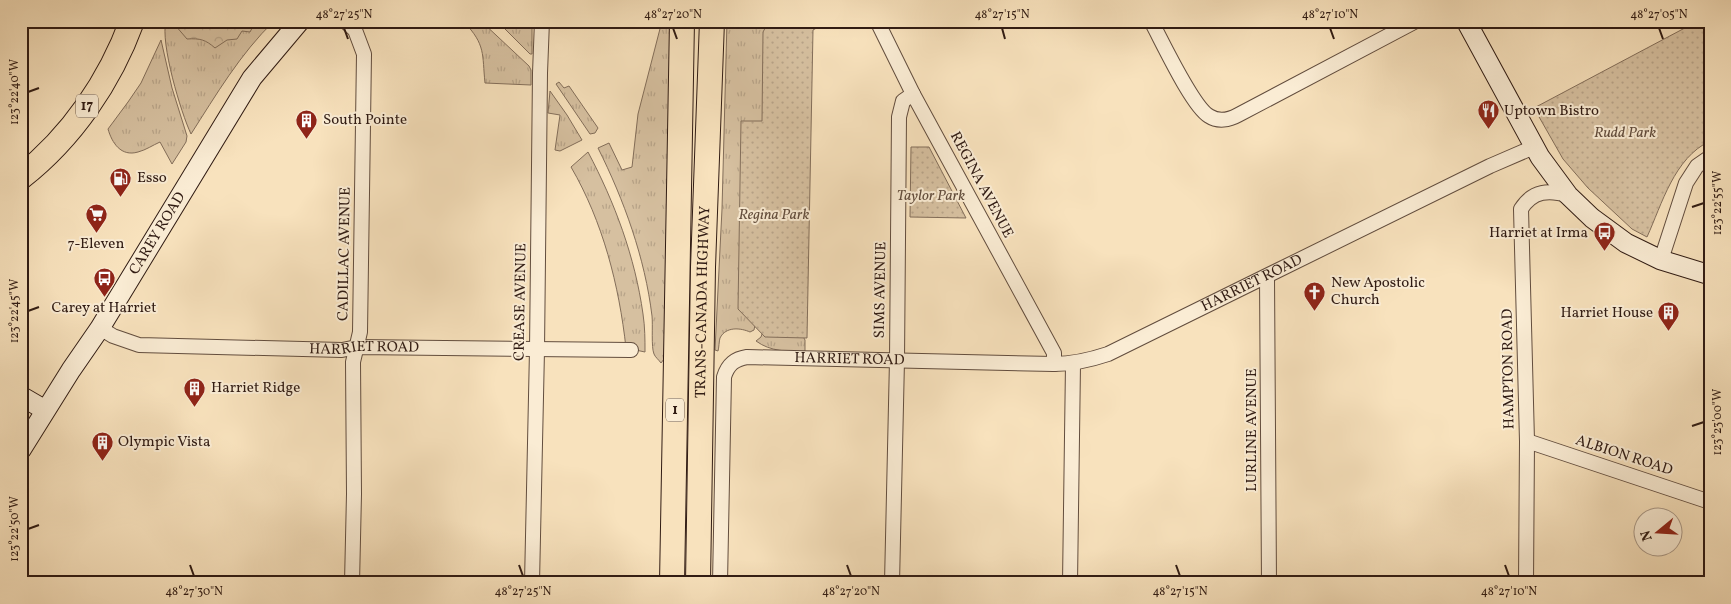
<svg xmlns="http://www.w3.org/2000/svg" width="1731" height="604" font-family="Vollkorn,serif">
<defs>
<pattern id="grass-tufts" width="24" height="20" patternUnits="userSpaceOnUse" patternTransform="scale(1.25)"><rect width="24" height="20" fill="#d6c0a0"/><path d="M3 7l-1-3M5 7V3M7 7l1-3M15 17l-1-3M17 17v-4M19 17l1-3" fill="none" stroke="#b8a489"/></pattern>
<pattern id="forest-crowns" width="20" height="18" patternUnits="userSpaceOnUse" patternTransform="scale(1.25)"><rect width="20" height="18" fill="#d6c0a0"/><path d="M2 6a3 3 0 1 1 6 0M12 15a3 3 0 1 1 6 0" fill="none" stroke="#b8a489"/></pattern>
<pattern id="park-dots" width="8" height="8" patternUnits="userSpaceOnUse" patternTransform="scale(1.25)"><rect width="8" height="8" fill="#d6c0a0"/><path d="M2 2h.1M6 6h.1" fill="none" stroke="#b8a489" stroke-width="1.8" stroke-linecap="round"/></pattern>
</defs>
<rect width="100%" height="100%" fill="#f8e2bd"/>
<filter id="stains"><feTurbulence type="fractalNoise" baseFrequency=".004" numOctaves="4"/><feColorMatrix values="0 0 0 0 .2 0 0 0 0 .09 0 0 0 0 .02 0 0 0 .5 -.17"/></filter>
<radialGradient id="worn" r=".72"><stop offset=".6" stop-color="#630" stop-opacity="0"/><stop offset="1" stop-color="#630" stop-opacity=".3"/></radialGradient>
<path fill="url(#grass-tufts)" stroke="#836e5a" d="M 166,21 L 274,21 C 240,54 216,95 191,134 C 181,113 160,43 166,21 Z
M 446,21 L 481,21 L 529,66 L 531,70 L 531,85 L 485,83 C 482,54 486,45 464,22 Z
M 497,21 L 521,23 L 521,21 L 532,21 L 532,54 L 530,54 Z
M 662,21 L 671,21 L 665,350 L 664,359 L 661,363 C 659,360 655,357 654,354 C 651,347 653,325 652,316 C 645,258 624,200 598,148 L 609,143 L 622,170 L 632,167 L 638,114 Z
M 727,21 L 784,21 L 756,320 L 754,330 L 750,332 C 741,328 726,326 720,338 C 719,341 719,348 718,351 L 715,350 L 722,209 Z
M 161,40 L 172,88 L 187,136 L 186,142 L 172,164 L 160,142 C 153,145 146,150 138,152 C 121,157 112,143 108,129 L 128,102 L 141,83 Z
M 559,82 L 564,88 L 569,86 L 598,128 L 595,133 L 590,134 L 556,84 Z
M 550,91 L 567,115 L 582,140 L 560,151 L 555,150 L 560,115 L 548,113 Z
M 588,152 C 615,203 635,257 643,314 C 645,327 645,340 645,352 L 626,348 C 619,285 603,222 571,167 Z
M 765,325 L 799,329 L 805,340 L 805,352 C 787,351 771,352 756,341 L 761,337 Z"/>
<path fill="url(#forest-crowns)" stroke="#836e5a" d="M 174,21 L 256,21 L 250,32 L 242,31 L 237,39 L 227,40 L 215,48 C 206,40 200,38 187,39 L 175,25 Z"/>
<path fill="url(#park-dots)" stroke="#836e5a" d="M 769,21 L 829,21 L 813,30 L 807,338 L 765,337 L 738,309 L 741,121 L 762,121 L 763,32 Z
M 1698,21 L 1710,21 L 1710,141 C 1674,158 1662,204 1647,237 L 1632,229 L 1588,188 L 1563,159 L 1534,108 Z
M 911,147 L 929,147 L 966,218 L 910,217 Z"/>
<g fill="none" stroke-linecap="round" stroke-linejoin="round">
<defs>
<g id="street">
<path d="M 345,21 L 355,30 L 364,54 L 360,332 L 353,362 L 354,494 L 352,583"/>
<path d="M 877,21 L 913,94 L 1054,353 L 1054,364"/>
<path d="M 1151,21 C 1162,41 1192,106 1209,116 C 1218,122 1229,120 1238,115 L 1416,21"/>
<path d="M 1661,260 L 1686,183 L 1697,166 L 1710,157"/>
<path d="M 1267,277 L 1269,583"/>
<path id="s1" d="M 100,328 L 113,336 L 139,345 L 342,350 L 357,347 L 631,350"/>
<path d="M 1527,441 L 1710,502"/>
<path d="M 532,583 L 537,350 L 540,73 L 542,21"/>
<path id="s2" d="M 720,583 L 724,377 C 728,364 735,359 747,357 L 1054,364 C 1073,364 1090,360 1108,354 L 1490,166 L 1534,147"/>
<path d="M 892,583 L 897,360 L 899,117 L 903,101 L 913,94"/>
<path d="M 1070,583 L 1073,364"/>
<path d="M 1526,583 L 1527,441 L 1521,209 C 1533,190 1549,190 1568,195"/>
</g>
<g id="secondary">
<path d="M 1466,21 L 1540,157 L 1568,195 L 1592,218 L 1626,243 L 1661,260 L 1710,275"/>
<path d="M 21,396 L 45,410"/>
<path id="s3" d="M 21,450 L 71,370 L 100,328 L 252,78 L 300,21"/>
</g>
<g id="highway">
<path d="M 21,177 C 72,137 110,81 132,21"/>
<path d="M 672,583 L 682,21"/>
<path id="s4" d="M 698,583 L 703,267 L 712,21"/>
</g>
</defs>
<use href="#street" stroke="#624d3e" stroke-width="16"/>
<use href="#secondary" stroke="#301b13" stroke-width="21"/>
<use href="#highway" stroke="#301b13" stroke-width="26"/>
<use href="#street" stroke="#faecd4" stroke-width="14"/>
<use href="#secondary" stroke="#faecd4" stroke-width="19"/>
<use href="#highway" stroke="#f8e2bd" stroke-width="24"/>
</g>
<path fill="none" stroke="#301b13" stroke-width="2" d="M 344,28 L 348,39M 673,28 L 677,39M 1002,28 L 1005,39M 1330,28 L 1334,39M 1659,28 L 1663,39M 28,92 L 39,88M 1692,207 L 1704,203M 28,311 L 39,307M 1692,426 L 1704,422M 28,529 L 39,525M 190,565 L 194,576M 519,565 L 523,576M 847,565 L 851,576M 1176,565 L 1180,576M 1505,565 L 1509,576"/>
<defs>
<symbol id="restaurant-pin" viewBox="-11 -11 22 30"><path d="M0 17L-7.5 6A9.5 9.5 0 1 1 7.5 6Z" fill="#8f2418" stroke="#faecd4"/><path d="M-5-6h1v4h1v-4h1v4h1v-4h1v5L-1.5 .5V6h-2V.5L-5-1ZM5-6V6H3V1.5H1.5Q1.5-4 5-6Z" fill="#fff"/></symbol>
<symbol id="building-pin" viewBox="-11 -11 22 30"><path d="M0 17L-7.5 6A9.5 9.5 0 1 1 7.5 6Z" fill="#8f2418" stroke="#faecd4"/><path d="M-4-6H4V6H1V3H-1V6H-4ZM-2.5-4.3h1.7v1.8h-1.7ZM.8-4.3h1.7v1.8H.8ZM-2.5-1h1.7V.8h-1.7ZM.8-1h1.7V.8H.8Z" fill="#fff"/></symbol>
<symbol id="fuel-pin" viewBox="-11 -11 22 30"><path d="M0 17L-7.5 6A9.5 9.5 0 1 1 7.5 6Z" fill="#8f2418" stroke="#faecd4"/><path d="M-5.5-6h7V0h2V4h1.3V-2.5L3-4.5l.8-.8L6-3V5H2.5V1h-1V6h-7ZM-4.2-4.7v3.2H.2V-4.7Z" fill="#fff"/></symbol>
<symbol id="supermarket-pin" viewBox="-11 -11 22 30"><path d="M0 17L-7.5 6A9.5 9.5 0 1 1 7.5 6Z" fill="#8f2418" stroke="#faecd4"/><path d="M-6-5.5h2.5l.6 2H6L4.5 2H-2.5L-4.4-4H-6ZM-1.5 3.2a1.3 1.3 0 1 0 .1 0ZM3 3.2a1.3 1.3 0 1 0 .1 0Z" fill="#fff"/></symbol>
<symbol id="bus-pin" viewBox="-11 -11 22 30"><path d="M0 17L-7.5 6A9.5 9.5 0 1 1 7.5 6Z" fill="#8f2418" stroke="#faecd4"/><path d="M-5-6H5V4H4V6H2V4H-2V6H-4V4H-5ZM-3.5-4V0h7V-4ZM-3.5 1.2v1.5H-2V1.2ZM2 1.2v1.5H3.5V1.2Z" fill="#fff"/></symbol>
<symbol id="church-pin" viewBox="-11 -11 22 30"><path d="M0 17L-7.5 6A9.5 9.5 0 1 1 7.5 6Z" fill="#8f2418" stroke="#faecd4"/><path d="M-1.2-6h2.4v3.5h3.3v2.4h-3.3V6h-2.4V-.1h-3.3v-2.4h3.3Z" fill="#fff"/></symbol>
</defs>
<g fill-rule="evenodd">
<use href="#restaurant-pin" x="1476" y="98" width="25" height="34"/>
<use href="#building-pin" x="294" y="108" width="25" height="34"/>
<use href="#fuel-pin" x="108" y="166" width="25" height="34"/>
<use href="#supermarket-pin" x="84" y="202" width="25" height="34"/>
<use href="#bus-pin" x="1592" y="220" width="25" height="34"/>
<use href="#bus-pin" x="92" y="266" width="25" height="34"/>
<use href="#church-pin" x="1302" y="280" width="25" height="34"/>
<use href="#building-pin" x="1656" y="300" width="25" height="34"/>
<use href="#building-pin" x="182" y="376" width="25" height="34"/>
<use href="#building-pin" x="90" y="430" width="25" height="34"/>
</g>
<g text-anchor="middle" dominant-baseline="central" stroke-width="4" stroke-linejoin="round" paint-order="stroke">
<g fill="#faecd4" stroke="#6d5a4d" stroke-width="1">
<rect x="76" y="94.5" width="22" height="23" rx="4"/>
<rect x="666" y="398.5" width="18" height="23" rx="4"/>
</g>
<g font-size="14" font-weight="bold" fill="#301b13">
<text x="87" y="106">17</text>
<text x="675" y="410">1</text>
</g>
<g font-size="15" fill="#301b13" stroke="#faecd4" text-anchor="start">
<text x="1504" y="111">Uptown Bistro</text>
<text x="323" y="120">South Pointe</text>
<text x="137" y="178">Esso</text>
<text x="1588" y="233" text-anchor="end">Harriet at Irma</text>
<text x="96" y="244" text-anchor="middle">7-Eleven</text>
<text x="1331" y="283">New Apostolic<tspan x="1331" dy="17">Church</tspan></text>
<text x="104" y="308" text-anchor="middle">Carey at Harriet</text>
<text x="1653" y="313" text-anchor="end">Harriet House</text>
<text x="211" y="388">Harriet Ridge</text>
<text x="118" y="442">Olympic Vista</text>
</g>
<g font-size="15" font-style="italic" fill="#624d3d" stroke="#faecd4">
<text x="1625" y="133">Rudd Park</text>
<text x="931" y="196">Taylor Park</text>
<text x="774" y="215">Regina Park</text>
</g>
<g font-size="15" fill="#301b13" stroke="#faecd4">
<text transform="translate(981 185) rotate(62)">REGINA AVENUE</text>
<text stroke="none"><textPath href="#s3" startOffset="256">CAREY ROAD</textPath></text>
<text transform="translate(345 254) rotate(-89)">CADILLAC AVENUE</text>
<text stroke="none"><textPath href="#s2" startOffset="761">HARRIET ROAD</textPath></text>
<text transform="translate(881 290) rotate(-89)">SIMS AVENUE</text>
<text transform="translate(521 302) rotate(-89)">CREASE AVENUE</text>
<text stroke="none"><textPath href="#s4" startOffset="281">TRANS-CANADA HIGHWAY</textPath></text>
<text stroke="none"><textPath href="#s1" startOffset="268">HARRIET ROAD</textPath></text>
<text stroke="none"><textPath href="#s2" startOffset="341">HARRIET ROAD</textPath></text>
<text transform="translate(1509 369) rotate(-91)">HAMPTON ROAD</text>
<text transform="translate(1252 430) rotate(-90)">LURLINE AVENUE</text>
<text transform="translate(1624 456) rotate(18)">ALBION ROAD</text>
</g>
</g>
<rect width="1731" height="604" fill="none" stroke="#f8e2bd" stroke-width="55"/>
<g transform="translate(1658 532) rotate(252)"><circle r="24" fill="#faecd4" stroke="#a99887"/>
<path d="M0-4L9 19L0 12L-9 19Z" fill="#8f2418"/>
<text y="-8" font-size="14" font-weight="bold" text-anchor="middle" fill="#301b13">N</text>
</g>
<rect x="28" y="28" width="1676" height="548" fill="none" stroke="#301b13" stroke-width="2"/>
<g font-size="12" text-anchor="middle" fill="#301b13">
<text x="344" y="18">48°27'25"N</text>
<text x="673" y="18">48°27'20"N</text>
<text x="1002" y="18">48°27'15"N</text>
<text x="1330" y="18">48°27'10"N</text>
<text x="1659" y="18">48°27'05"N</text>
<text transform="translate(14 92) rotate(-90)" y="4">123°22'40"W</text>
<text transform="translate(1717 203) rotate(-90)" y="4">123°22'55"W</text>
<text transform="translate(14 311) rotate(-90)" y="4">123°22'45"W</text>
<text transform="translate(1717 422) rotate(-90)" y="4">123°23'00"W</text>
<text transform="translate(14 529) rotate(-90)" y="4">123°22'50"W</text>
<text x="194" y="595">48°27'30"N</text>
<text x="523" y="595">48°27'25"N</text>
<text x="851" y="595">48°27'20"N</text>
<text x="1180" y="595">48°27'15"N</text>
<text x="1509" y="595">48°27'10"N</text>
</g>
<rect width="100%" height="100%" filter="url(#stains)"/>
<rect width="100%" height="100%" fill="url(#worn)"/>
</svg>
